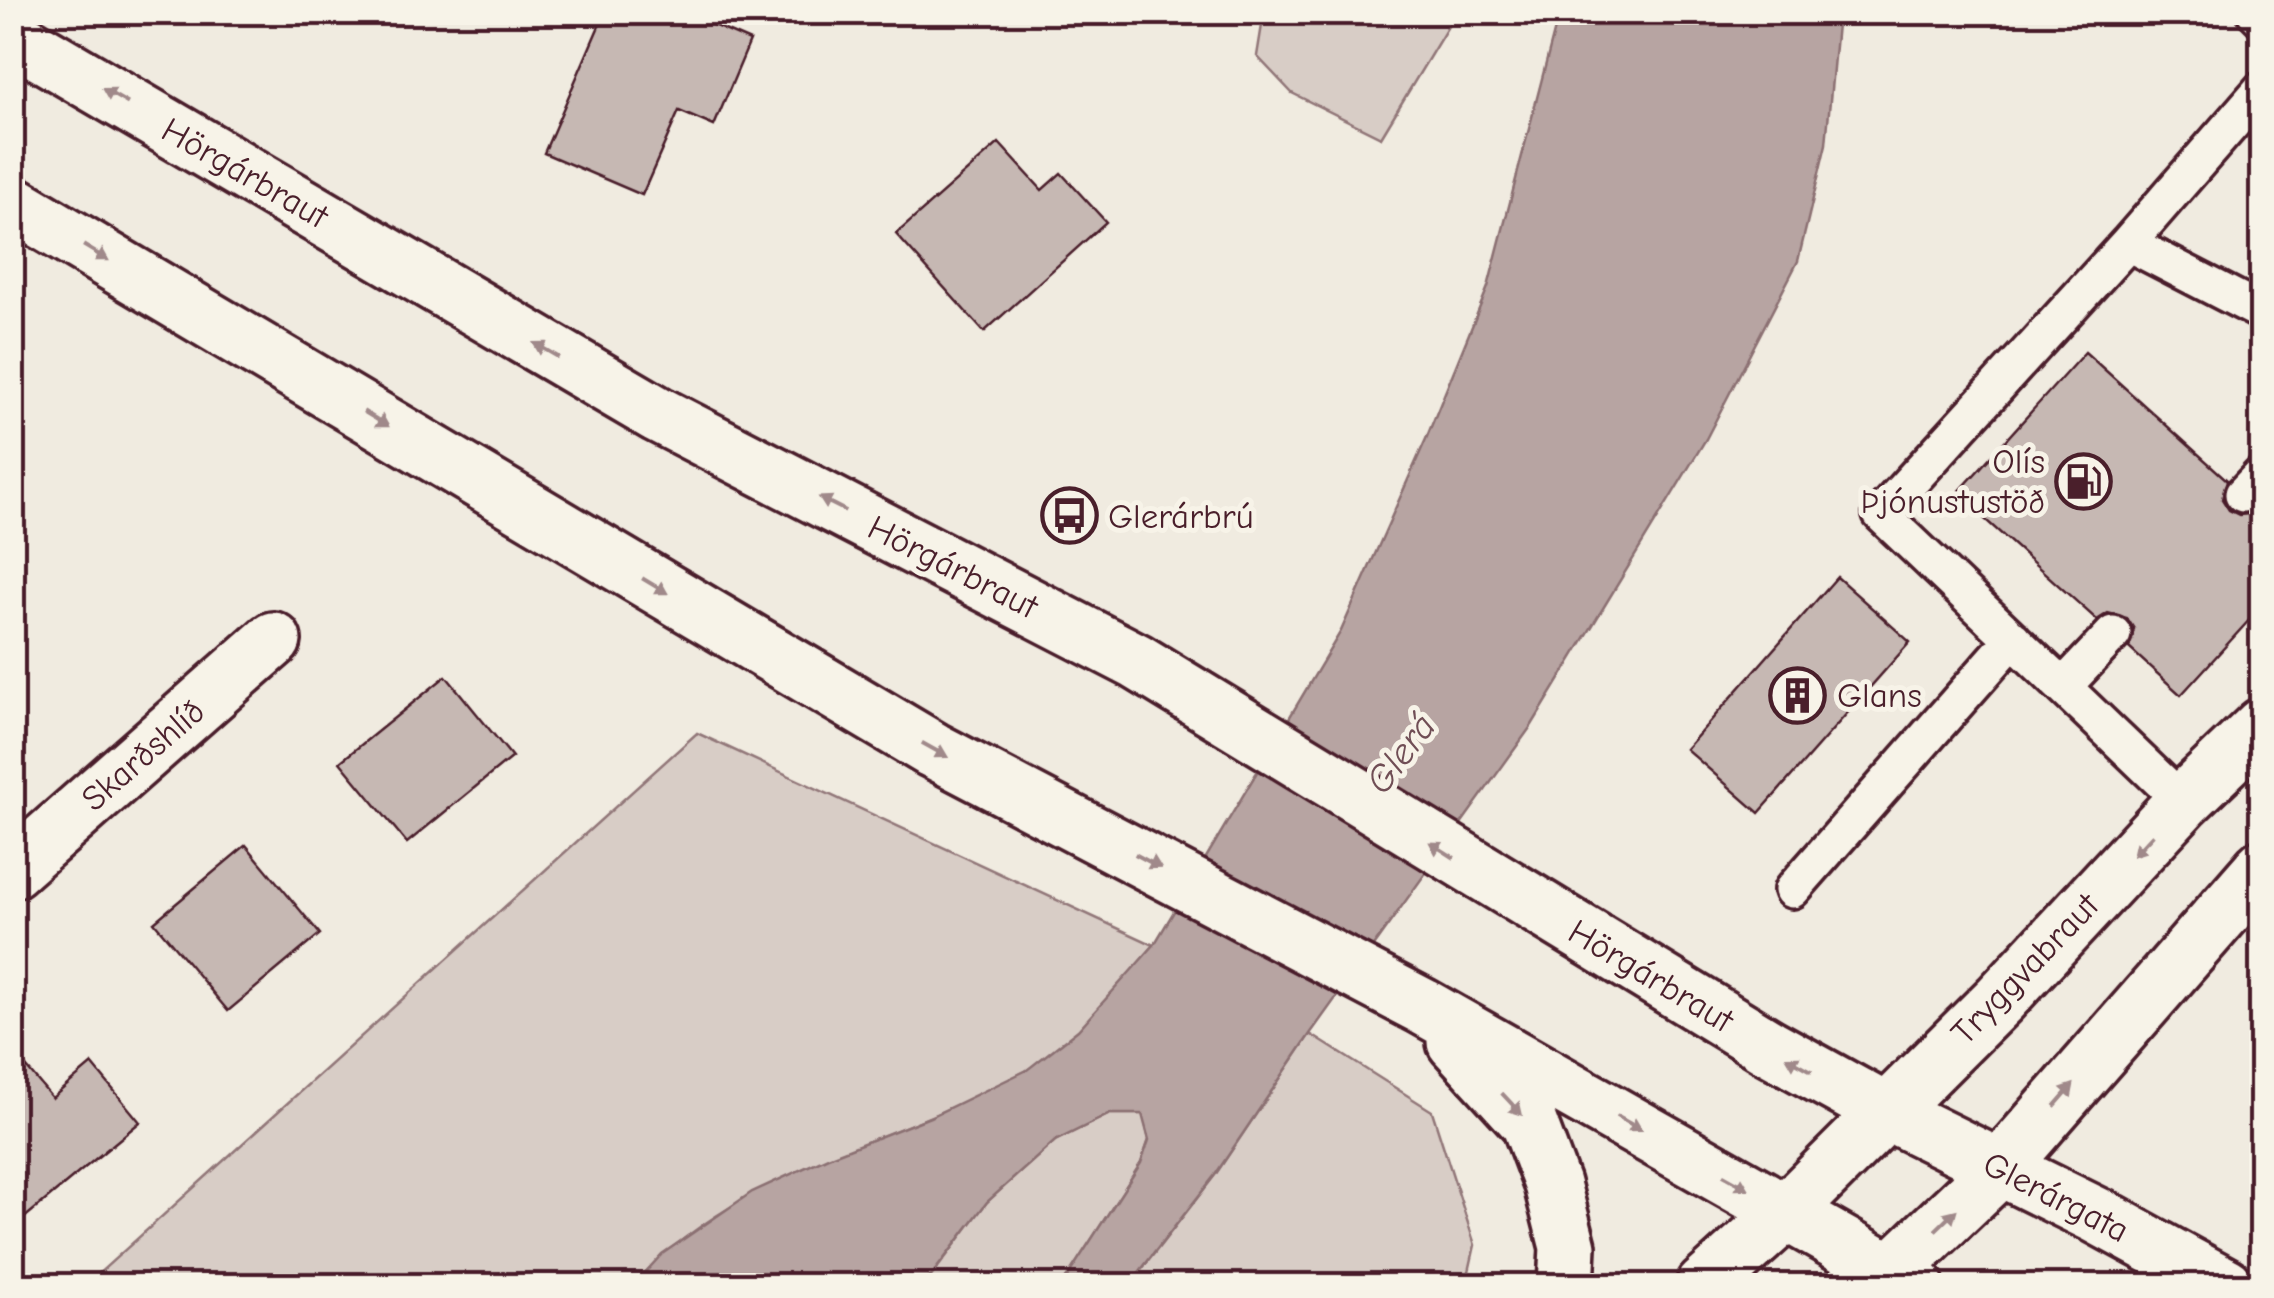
<svg xmlns="http://www.w3.org/2000/svg" width="2274" height="1298" font-family="'Comic Neue',sans-serif">
<rect width="100%" height="100%" fill="#f0ebe0"/>
<filter id="ink" filterUnits="userSpaceOnUse"><feTurbulence type="fractalNoise" baseFrequency=".01" numOctaves="2"/><feDisplacementMap in="SourceGraphic" scale="20" xChannelSelector="R" yChannelSelector="G"/><feConvolveMatrix kernelMatrix="1 2 1 2 8 2 1 2 1" color-interpolation-filters="sRGB"/></filter>
<g filter="url(#ink)">
<path fill="#d8cdc6" stroke="#917678" stroke-width="2.5" d="M 1264,13 L 1264,12 L 1456,13 L 1381,137 L 1292,93 L 1257,56 Z
M 697,733 L 1154,945 C 1115,989 1076,1043 1024,1072 C 892,1145 738,1170 633,1285 L 85,1286 Z
M 1310,1034 L 1432,1111 L 1475,1245 L 1466,1285 L 1129,1286 L 1215,1175 Z
M 1110,1114 L 1143,1114 L 1149,1140 L 1141,1163 L 1062,1285 L 924,1286 L 987,1202 L 1055,1141 Z"/>
<path fill="#b7a4a2" stroke="#8b6f72" stroke-width="2.5" d="M 1559,13 L 1838,13 L 1826,144 L 1798,261 L 1706,439 L 1532,725 L 1310,1034 L 1215,1175 L 1129,1285 L 1062,1285 L 1141,1163 L 1149,1140 L 1142,1114 L 1110,1114 L 1055,1141 L 987,1202 L 924,1285 L 633,1286 L 662,1254 L 752,1192 L 828,1157 L 930,1117 L 1027,1070 L 1078,1030 L 1154,945 L 1341,631 L 1426,439 L 1488,287 Z"/>
<path fill="#c6b8b3" stroke="#4a1f2b" stroke-width="2.5" d="M 605,12 L 683,12 L 750,41 L 714,126 L 679,111 L 642,195 L 544,153 Z
M 999,143 L 1042,190 L 1061,173 L 1106,222 L 984,332 L 896,234 Z
M 2085,352 L 2227,480 L 2222,499 L 2229,510 L 2239,515 L 2250,514 L 2259,508 L 2262,510 L 2262,606 L 2181,695 L 2129,648 L 2134,629 L 2127,618 L 2108,613 L 2097,620 L 1957,494 Z
M 1837,577 L 1910,642 L 1759,813 L 1686,749 Z
M 446,676 L 512,757 L 407,843 L 340,762 Z
M 246,845 L 320,934 L 228,1011 L 154,922 Z
M 12,1050 L 52,1098 L 92,1064 L 140,1122 L 12,1228 Z"/>
<g fill="none" stroke-linecap="round" stroke-linejoin="round">
<defs>
<path id="service" d="M 2255,12 L 2262,19
M 2128,243 L 2262,89
M 2243,494 L 2262,474
M 2113,634 L 2063,687 L 2183,802
M 2063,687 L 1881,514 L 2128,243 L 2262,312
M 1792,890 L 2013,639"/>
<path id="minor" d="M 12,870 L 273,640"/>
<path id="tertiary" d="M 1704,1286 L 1787,1211"/>
<path id="primary" d="M 1787,1211 L 2000,999 L 2183,802 L 2262,726
M 1891,1272 L 2000,1168 L 2262,868"/>
<path id="trunk" d="M 12,36 L 657,414 L 1136,661 L 1769,1047 L 1885,1111 L 2098,1216 L 2226,1286
M 12,203 L 933,750 L 1422,1006 L 1916,1286
M 1455,1042 L 1529,1123 L 1552,1184 L 1568,1247 L 1566,1286"/>
</defs>
<use href="#service" stroke="#4a1f2b" stroke-width="42"/>
<use href="#minor" stroke="#4a1f2b" stroke-width="62"/>
<use href="#tertiary" stroke="#4a1f2b" stroke-width="62"/>
<use href="#primary" stroke="#4a1f2b" stroke-width="62"/>
<use href="#trunk" stroke="#4a1f2b" stroke-width="62"/>
<use href="#service" stroke="#f7f3e8" stroke-width="35"/>
<use href="#minor" stroke="#f7f3e8" stroke-width="55"/>
<use href="#tertiary" stroke="#f7f3e8" stroke-width="55"/>
<use href="#primary" stroke="#f7f3e8" stroke-width="55"/>
<use href="#trunk" stroke="#f7f3e8" stroke-width="55"/>
</g>
<defs><path id="oneway-solid" d="M-6-.8H1V-3.2L6.5 0L1 3.2V.8H-6Z" transform="scale(2.5)"/></defs>
<g fill="#a0898a">
<use href="#oneway-solid" transform="translate(115 96) rotate(-150)"/>
<use href="#oneway-solid" transform="translate(96 253) rotate(31)"/>
<use href="#oneway-solid" transform="translate(546 350) rotate(-150)"/>
<use href="#oneway-solid" transform="translate(376 419) rotate(31)"/>
<use href="#oneway-solid" transform="translate(832 504) rotate(-153)"/>
<use href="#oneway-solid" transform="translate(655 586) rotate(31)"/>
<use href="#oneway-solid" transform="translate(935 750) rotate(29)"/>
<use href="#oneway-solid" transform="translate(2143 845) rotate(133)"/>
<use href="#oneway-solid" transform="translate(1442 850) rotate(-148)"/>
<use href="#oneway-solid" transform="translate(1148 861) rotate(28)"/>
<use href="#oneway-solid" transform="translate(1799 1064) rotate(-151)"/>
<use href="#oneway-solid" transform="translate(2064 1095) rotate(-49)"/>
<use href="#oneway-solid" transform="translate(1512 1104) rotate(47)"/>
<use href="#oneway-solid" transform="translate(1629 1123) rotate(29)"/>
<use href="#oneway-solid" transform="translate(1736 1182) rotate(29)"/>
<use href="#oneway-solid" transform="translate(1946 1220) rotate(-44)"/>
</g>
</g>
<defs>
<symbol id="fuel-ring" viewBox="-11 -11 22 22"><circle r="9.5" fill="#f7f3e8" stroke="#4a1f2b" stroke-width="1.5"/><path d="M-5.5-6h7V0h2V4h1.3V-2.5L3-4.5l.8-.8L6-3V5H2.5V1h-1V6h-7ZM-4.2-4.7v3.2H.2V-4.7Z" fill="#4a1f2b"/></symbol>
<symbol id="bus-ring" viewBox="-11 -11 22 22"><circle r="9.5" fill="#f7f3e8" stroke="#4a1f2b" stroke-width="1.5"/><path d="M-5-6H5V4H4V6H2V4H-2V6H-4V4H-5ZM-3.5-4V0h7V-4ZM-3.5 1.2v1.5H-2V1.2ZM2 1.2v1.5H3.5V1.2Z" fill="#4a1f2b"/></symbol>
<symbol id="building-ring" viewBox="-11 -11 22 22"><circle r="9.5" fill="#f7f3e8" stroke="#4a1f2b" stroke-width="1.5"/><path d="M-4-6H4V6H1V3H-1V6H-4ZM-2.5-4.3h1.7v1.8h-1.7ZM.8-4.3h1.7v1.8H.8ZM-2.5-1h1.7V.8h-1.7ZM.8-1h1.7V.8H.8Z" fill="#4a1f2b"/></symbol>
</defs>
<g fill-rule="evenodd">
<use href="#fuel-ring" x="2052" y="450" width="63" height="63"/>
<use href="#bus-ring" x="1038" y="484" width="63" height="63"/>
<use href="#building-ring" x="1766" y="664" width="63" height="63"/>
</g>
<g text-anchor="middle" dominant-baseline="central" stroke-width="10" stroke-linejoin="round" paint-order="stroke">
<g font-size="35" fill="#4a1f2b" stroke="#f7f3e8">
<text transform="translate(245 173) rotate(30)">Hörgárbraut</text>
<text transform="translate(953 567) rotate(27)">Hörgárbraut</text>
<text transform="translate(143 755) rotate(-41)">Skarðshlíð</text>
<text transform="translate(2025 969) rotate(-46)">Tryggvabraut</text>
<text transform="translate(1651 976) rotate(31)">Hörgárbraut</text>
<text transform="translate(2056 1197) rotate(27)">Glerárgata</text>
</g>
<g font-size="35" fill="#4a1f2b" stroke="#f7f3e8" text-anchor="start">
<text x="2045" y="461" text-anchor="end">Olís<tspan x="2045" dy="40">Þjónustustöð</tspan></text>
<text x="1108" y="516">Glerárbrú</text>
<text x="1837" y="695">Glans</text>
</g>
<g font-size="38" font-style="italic" fill="#704e55" stroke="#f7f3e8">
<text transform="translate(1401 754) rotate(-53)">Glerá</text>
</g>
</g>
<rect width="2274" height="1298" fill="none" stroke="#f7f3e8" stroke-width="50"/>
<rect x="25" y="25" width="2224" height="1248" fill="none" stroke="#4a1f2b" stroke-width="4" filter="url(#ink)"/>
</svg>
